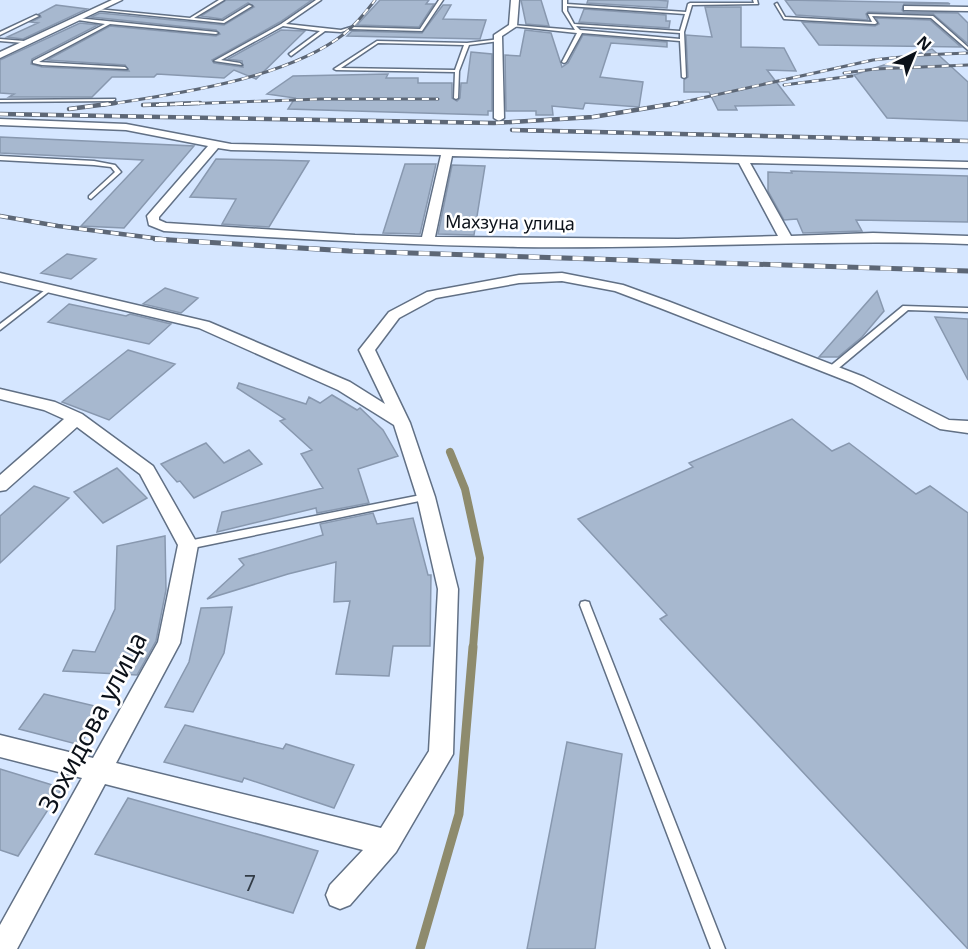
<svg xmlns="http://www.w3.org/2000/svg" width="968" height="949" font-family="'Noto Sans',sans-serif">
<rect width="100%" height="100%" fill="#d5e6ff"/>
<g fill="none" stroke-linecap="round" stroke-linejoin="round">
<path stroke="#8e8b6d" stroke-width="8" d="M 450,452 L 465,489 L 480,558 L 473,648"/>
<path stroke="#8e8b6d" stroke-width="9" d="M 420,949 L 459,814 L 473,647"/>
</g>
<path fill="#a7b8cf" stroke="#8898af" stroke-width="1.5" d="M 226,0 L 312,0 L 280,22 L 212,60 L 214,63 L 243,67 L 242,61 L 228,59 L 281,30 L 305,31 L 256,79 L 234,70 L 224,78 L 157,74 L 154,77 L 112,77 L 92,97 L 9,97 L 14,94 L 0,93 L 0,60 L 80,23 L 98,25 L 32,59 L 31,64 L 42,67 L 129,71 L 125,65 L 47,60 L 110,26 L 216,36 L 220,34 L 216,30 L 91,17 L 100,13 L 224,25 L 254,7 L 248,3 L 222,19 L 201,16 Z
M 380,0 L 429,0 L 426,4 L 434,4 L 419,27 L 357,25 Z
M 521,0 L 541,0 L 549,26 L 526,24 Z
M 588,0 L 657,0 L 668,1 L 667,8 L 587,3 Z
M 785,0 L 948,3 L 950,4 L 904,4 L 902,10 L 904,12 L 958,13 L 968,23 L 968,44 L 933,14 L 868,12 L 866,14 L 868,20 L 796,15 Z
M 56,5 L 87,9 L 23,39 L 7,37 L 38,23 L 31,22 L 41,17 L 39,14 Z
M 443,5 L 451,5 L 443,19 L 486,20 L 480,39 L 347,36 L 352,31 L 422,33 Z
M 705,7 L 741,7 L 741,47 L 784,48 L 796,71 L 767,70 L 794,105 L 735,106 L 737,110 L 718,110 L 709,92 L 684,92 L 684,80 L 688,77 L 686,35 L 712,37 Z
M 584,9 L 666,15 L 666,21 L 670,21 L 669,28 L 579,22 Z
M 876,18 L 930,20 L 961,47 L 819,45 L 802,22 L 875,26 L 879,24 Z
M 525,30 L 551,33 L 562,67 L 568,63 L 583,35 L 667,42 L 667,47 L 611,43 L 600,77 L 643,82 L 639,107 L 585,103 L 583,109 L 552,106 L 553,115 L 536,115 L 536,111 L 506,111 L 505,55 L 520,56 Z
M 932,49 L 968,82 L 968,121 L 887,118 L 854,75 Z
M 471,52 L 492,54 L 492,111 L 488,111 L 488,115 L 288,109 L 295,98 L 267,94 L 293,76 L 388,74 L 386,78 L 418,78 L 418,83 L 452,83 L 452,98 L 457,101 L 460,98 L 461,83 L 467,83 Z
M 0,137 L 194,146 L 124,228 L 81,226 L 143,160 L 0,153 Z
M 216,159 L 271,160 L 309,161 L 269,227 L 222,224 L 236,199 L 190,197 Z
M 405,164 L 436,164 L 420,234 L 383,233 Z
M 452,165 L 485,166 L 474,235 L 438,234 Z
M 791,171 L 968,176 L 968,222 L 856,220 L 862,231 L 803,233 L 797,219 L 784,220 L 768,191 L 768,172 L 792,173 Z
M 67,254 L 96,259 L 71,279 L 41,273 Z
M 165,288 L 198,298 L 181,313 L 143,304 Z
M 877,291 L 884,311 L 862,337 L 838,357 L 819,357 Z
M 69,304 L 126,316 L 130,314 L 171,324 L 149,344 L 48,322 Z
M 935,317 L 968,319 L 968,380 Z
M 128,350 L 175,364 L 109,420 L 62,402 Z
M 239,383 L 306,404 L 309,397 L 320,403 L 332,395 L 357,410 L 360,408 L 383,430 L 398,456 L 358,469 L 369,503 L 317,513 L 316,508 L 217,532 L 222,512 L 323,488 L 301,454 L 312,450 L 280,421 L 285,419 L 237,388 Z
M 792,419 L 832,451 L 849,443 L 916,494 L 930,486 L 968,513 L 968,949 L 660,619 L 667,615 L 578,519 L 693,467 L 689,463 Z
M 206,443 L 224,463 L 249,450 L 262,464 L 194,498 L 180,481 L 177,482 L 161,464 Z
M 117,468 L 147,498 L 103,523 L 74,492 Z
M 34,486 L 69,498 L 0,563 L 0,516 Z
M 373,513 L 377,524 L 413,518 L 428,575 L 431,575 L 430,646 L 393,646 L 389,676 L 336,674 L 350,601 L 334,602 L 336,562 L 288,574 L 207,599 L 244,565 L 239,559 L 323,535 L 320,524 Z
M 165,536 L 166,590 L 156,641 L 137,675 L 63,671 L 73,650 L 95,652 L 115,609 L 117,546 Z
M 232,607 L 224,653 L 193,712 L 165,707 L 189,662 L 201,608 Z
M 44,694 L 103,708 L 80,745 L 19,729 Z
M 185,725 L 283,749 L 286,744 L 354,765 L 334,808 L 244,778 L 242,782 L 164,762 Z
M 567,742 L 622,754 L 595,949 L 527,949 Z
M 0,769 L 62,788 L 18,856 L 0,850 Z
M 128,798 L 318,851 L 293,913 L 95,854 Z"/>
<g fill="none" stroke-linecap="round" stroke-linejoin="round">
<defs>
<path id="lane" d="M 219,0 L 224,0 L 194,18 L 223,21 L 249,5 L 252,6 L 224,23 L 95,10 L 97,9 L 190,18 Z
M 316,0 L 321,0 L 286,24 L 341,30 L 351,27 L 420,29 L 439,0 L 443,0 L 422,31 L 351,29 L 341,32 L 325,31 L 291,56 L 289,54 L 320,31 L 283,26 L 221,60 L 240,63 L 242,65 L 214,61 L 281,24 Z
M 563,0 L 567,0 L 567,4 L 686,12 L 688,4 L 690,3 L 754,3 L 753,0 L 757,0 L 758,4 L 692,5 L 684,32 L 686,77 L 684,78 L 682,77 L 680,41 L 582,33 L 566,62 L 564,63 L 562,62 L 577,33 L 511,26 L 513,25 L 575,30 L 563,11 ZM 567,6 L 685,14 L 680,31 L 574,24 L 567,11 ZM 576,26 L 680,33 L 680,39 L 580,30 Z
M 777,3 L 785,17 L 872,22 L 868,14 L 933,16 L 968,47 L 968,50 L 931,18 L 872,16 L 877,23 L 875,24 L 784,19 L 775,4 Z
M 36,15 L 39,16 L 0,35 L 0,32 Z
M 77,18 L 216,32 L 218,33 L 216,34 L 110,24 L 39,62 L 125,67 L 127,69 L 42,65 L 33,63 L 33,61 L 105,24 L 78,20 Z
M 0,39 L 24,41 L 26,42 L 24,43 L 0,41 Z
M 500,39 L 499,41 L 469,45 L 459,71 L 458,98 L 456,99 L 454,98 L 455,72 L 336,70 L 334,69 L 377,41 L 467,43 ZM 378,43 L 464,45 L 455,70 L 341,68 Z
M 115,99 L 115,100 L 113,101 L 0,102 L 0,100 Z
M 0,156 L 94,161 L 115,165 L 121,172 L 91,199 L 89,198 L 89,196 L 115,172 L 111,167 L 94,165 L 0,160 Z
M 49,287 L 52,289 L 51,290 L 0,330 L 0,324 Z
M 903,306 L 968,308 L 968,312 L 908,310 L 834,372 L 828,372 L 827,370 L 828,368 Z
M 426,494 L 431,497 L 429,499 L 188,549 L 185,548 L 183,545 L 185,542 L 188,541 Z
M 585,601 L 589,602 L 590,605 L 725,949 L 711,949 L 580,605 L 581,602 Z"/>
<path id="street" d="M 112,0 L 122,0 L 0,58 L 0,52 Z
M 511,0 L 519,0 L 517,26 L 502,36 L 504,118 L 499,121 L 494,118 L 494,35 L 509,25 Z
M 904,6 L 968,7 L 968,11 L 907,10 L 904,10 Z
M 0,119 L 126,124 L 231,144 L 968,162 L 968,168 L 750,163 L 791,236 L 873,233 L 968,236 L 968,244 C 818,239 668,249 518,247 C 400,245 282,238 164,231 L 149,225 L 147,216 L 208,146 L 126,130 L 0,125 ZM 218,148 L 231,150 L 441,155 L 422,237 L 355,235 L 166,223 L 159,220 L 159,217 ZM 452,156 L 739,163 L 778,236 L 678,239 L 435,237 Z
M 0,273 L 209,322 L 350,382 L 385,404 L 359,350 L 389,312 L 427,292 L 519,275 L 562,273 L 623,285 L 670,302 L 864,377 L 949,420 L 968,421 L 968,433 L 940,429 L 852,383 L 660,308 L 615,291 L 562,281 L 519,283 L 436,298 L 399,318 L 375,350 L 410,423 L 435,497 L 458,589 L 453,754 L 396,852 L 350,905 L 340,909 L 330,905 L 326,895 L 330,885 L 363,850 L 105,784 L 17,949 L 0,949 L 0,925 L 82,778 L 0,757 L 0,735 L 93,758 L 158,642 L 178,545 L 140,474 L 77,427 L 6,490 L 0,491 L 0,475 L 64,419 L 44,410 L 0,399 L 0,389 L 55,402 L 82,414 L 153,466 L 198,545 L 180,643 L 116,763 L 381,828 L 429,751 L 438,589 L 417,497 L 394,425 L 338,390 L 199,328 L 0,281 Z"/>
</defs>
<use href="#lane" stroke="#617085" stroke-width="3"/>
<use href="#street" stroke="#617085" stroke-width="3"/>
<use href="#lane" fill="#fff" fill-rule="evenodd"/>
<use href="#street" fill="#fff" fill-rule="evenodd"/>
<defs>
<path id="rail-far2" d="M 844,73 L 875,69 L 968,65
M 784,85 L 852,76
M 104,105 C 177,94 286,79 344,34 C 356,24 366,12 375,0
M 156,105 L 321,99 L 438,99
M 670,105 L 873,60 L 920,55 L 968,53"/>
<path id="rail-far1" d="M 143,105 L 200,103
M 69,109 L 115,103
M 0,114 L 494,123 L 593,117 L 678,103
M 512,130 L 968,141
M 0,216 L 58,226 L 169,240"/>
<path id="rail" d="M 155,239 L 349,251 L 968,271"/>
</defs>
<use href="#rail-far2" stroke="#5d6776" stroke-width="3"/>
<use href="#rail-far1" stroke="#5d6776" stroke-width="4.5"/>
<use href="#rail" stroke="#5d6776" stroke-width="5"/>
<use href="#rail-far2" stroke="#fff" stroke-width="2" stroke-dasharray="7" stroke-linecap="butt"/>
<use href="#rail-far1" stroke="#fff" stroke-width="3" stroke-dasharray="8" stroke-linecap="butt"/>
<use href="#rail" stroke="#fff" stroke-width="4" stroke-dasharray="11" stroke-linecap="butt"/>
</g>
<g text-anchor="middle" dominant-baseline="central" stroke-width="5" stroke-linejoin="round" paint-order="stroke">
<g font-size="18" fill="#0b1119" stroke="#fff">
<text transform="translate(510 222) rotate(1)">Махзуна улица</text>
</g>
<g font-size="21" fill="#323b46">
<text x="250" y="883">7</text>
</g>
<g font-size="26" fill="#0b1119" stroke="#fff">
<text transform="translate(92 722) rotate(-62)">Зохидова улица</text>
</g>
</g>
<g transform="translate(914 54) rotate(43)" stroke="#ffffff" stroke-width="4.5" paint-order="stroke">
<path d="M0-4.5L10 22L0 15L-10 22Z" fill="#0b1119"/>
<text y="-9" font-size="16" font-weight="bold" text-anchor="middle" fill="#0b1119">N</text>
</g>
</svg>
